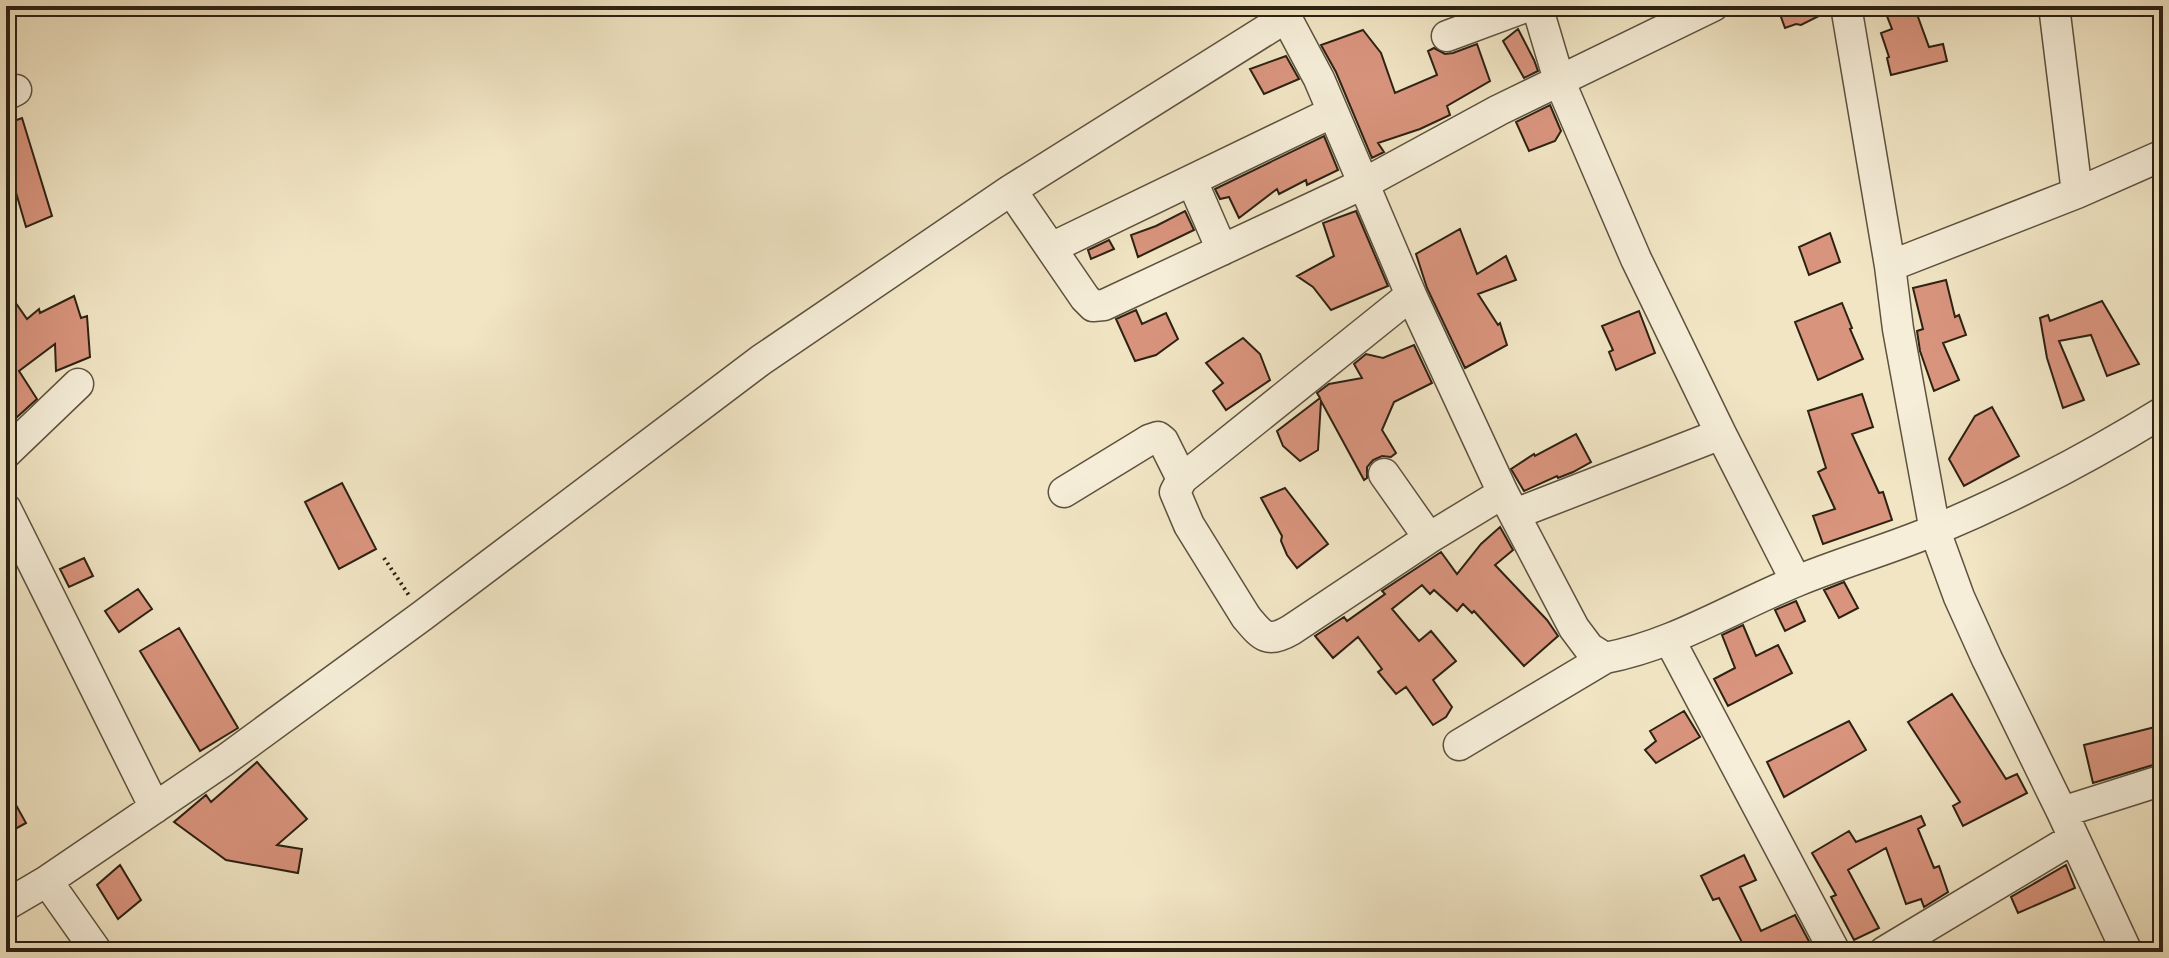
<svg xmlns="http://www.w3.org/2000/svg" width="2169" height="958" font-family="'IM FELL DW Pica',serif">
<rect width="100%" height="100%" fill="#f1e5c4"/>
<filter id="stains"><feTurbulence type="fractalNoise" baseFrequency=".0025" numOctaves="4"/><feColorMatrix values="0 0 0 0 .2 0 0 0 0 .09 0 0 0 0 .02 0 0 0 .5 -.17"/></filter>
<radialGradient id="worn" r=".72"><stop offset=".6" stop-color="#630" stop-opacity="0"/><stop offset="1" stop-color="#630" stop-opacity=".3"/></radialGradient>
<path fill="#d9947d" stroke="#2c2113" stroke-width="2" d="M 1777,6 L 1828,6 L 1829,11 L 1801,25 L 1796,24 L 1785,28 Z
M 1899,6 L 1914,6 L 1929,47 L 1943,44 L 1947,61 L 1891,75 L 1887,58 L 1889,57 L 1881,33 L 1892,29 L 1885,11 Z
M 1518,29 L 1534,60 L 1538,71 L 1524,78 L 1503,41 Z
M 1363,30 L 1381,53 L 1395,93 L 1437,75 L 1428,51 L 1434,48 L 1445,54 L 1453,53 L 1477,44 L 1490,81 L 1447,106 L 1450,115 L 1420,129 L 1378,143 L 1384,152 L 1372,158 L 1336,72 L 1321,45 Z
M 1286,56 L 1299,79 L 1264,94 L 1250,69 Z
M 1550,105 L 1561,131 L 1555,141 L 1529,151 L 1516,122 Z
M 22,118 L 52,216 L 26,227 L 8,165 L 13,163 L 6,145 L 6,124 Z
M 1324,136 L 1338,170 L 1307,185 L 1306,180 L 1279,194 L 1277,189 L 1239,218 L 1229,197 L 1220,199 L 1215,189 Z
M 1185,211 L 1194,230 L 1138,257 L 1131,235 L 1156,226 Z
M 1356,211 L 1388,286 L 1331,310 L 1313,287 L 1297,276 L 1334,256 L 1323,223 Z
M 1460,229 L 1477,274 L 1506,256 L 1516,280 L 1478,294 L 1498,325 L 1500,323 L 1507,345 L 1465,368 L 1427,288 L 1416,254 Z
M 1830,233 L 1840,262 L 1809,275 L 1799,247 Z
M 1109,240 L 1114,249 L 1091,259 L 1088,250 Z
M 1946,280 L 1955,317 L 1959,315 L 1966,335 L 1943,343 L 1959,380 L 1934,391 L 1920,351 L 1917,331 L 1923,329 L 1913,288 Z
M 6,289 L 27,319 L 39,309 L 40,313 L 74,296 L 81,318 L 87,316 L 90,357 L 56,371 L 55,344 L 19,371 L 37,399 L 6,427 Z
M 2102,301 L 2139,364 L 2107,376 L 2091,335 L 2059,341 L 2084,400 L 2063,408 L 2047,358 L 2040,318 L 2048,315 L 2050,321 Z
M 1842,303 L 1852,328 L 1850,329 L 1863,359 L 1818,380 L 1795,322 Z
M 1136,310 L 1142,324 L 1166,313 L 1178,339 L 1156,355 L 1135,361 L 1116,319 Z
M 1639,311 L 1655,353 L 1616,370 L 1609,352 L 1613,350 L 1602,326 Z
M 1243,338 L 1260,354 L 1270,380 L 1226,410 L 1213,391 L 1223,383 L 1206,363 Z
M 1414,345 L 1432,383 L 1394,402 L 1382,430 L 1396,453 L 1391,457 L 1382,456 L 1373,460 L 1367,467 L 1367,478 L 1364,480 L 1321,401 L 1318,450 L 1300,461 L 1283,446 L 1277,431 L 1320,398 L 1317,393 L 1329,384 L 1362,378 L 1354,364 L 1366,354 L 1383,358 Z
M 1862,394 L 1873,427 L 1852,434 L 1879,493 L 1883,492 L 1892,520 L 1823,544 L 1813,516 L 1835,509 L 1818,472 L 1826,468 L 1808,411 Z
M 1992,407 L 2019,456 L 1964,486 L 1949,459 L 1975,416 Z
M 1576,434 L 1591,462 L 1573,472 L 1558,478 L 1557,476 L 1524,491 L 1511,469 L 1534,454 L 1535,456 Z
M 342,483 L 376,549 L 339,569 L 305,502 Z
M 1285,488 L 1328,544 L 1297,568 L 1287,555 L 1281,541 L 1282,536 L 1261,498 Z
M 1500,527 L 1513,550 L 1495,565 L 1547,620 L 1558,636 L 1524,666 L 1474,611 L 1472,613 L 1463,604 L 1457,611 L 1434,590 L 1430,594 L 1422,585 L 1392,609 L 1419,641 L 1431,631 L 1456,661 L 1433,680 L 1452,707 L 1446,717 L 1433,725 L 1406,687 L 1396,694 L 1378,672 L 1382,669 L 1358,637 L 1333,658 L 1315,636 L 1344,617 L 1347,621 L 1385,594 L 1382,591 L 1441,552 L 1457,574 L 1481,544 Z
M 84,558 L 93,576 L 69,587 L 60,569 Z
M 1844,582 L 1858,608 L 1839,618 L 1824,590 Z
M 138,589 L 152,609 L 119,632 L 105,611 Z
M 1796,601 L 1805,621 L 1785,631 L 1775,610 Z
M 1743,625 L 1756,656 L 1778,645 L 1792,673 L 1728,706 L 1714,679 L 1735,668 L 1722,635 Z
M 179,628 L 238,728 L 200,751 L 140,651 Z
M 1952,694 L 2006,779 L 2017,774 L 2027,793 L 1963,826 L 1953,806 L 1960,802 L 1908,722 Z
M 1684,711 L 1700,737 L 1656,763 L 1645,750 L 1656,741 L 1650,731 Z
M 1849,721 L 1866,750 L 1784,797 L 1767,762 Z
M 2155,727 L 2163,762 L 2093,783 L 2084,745 Z
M 257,762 L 307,819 L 277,845 L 302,849 L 298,873 L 226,860 L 174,822 L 206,795 L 211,802 Z
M 6,787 L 26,823 L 6,834 Z
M 1921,816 L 1925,825 L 1918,829 L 1934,868 L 1939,866 L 1948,892 L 1924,907 L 1921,899 L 1906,904 L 1886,848 L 1848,870 L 1879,928 L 1854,940 L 1831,897 L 1836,895 L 1812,853 L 1849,831 L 1856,842 Z
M 1744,855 L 1756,880 L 1740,887 L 1761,931 L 1795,915 L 1812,947 L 1801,952 L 1747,952 L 1719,898 L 1713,900 L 1701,876 Z
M 120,865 L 141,900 L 118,919 L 97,885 Z
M 2066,865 L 2075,888 L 2018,913 L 2011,897 Z"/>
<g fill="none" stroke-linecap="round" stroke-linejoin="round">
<defs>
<path id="minor" d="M 1280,6 L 1319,79 L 1411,295 L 1503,493 L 1574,628 L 1589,648 L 1605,658 C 1674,645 1733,607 1797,581 C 1843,562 1890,549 1935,530 C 2014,497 2090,457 2163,412
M 1537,6 L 1559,80 L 1636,259 L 1721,434 L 1796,581
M 1846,6 L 1890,266 L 1898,329 L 1935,531 L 1959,597 L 1987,659 L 2062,812 L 2127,952
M 2054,6 L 2077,193
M 1447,36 L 1528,6
M 6,95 L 16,90
M 1192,181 L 1222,250
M 1011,190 L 1085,298 L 1093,306 L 1104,305 L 1363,184 L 1499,110 L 1713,6
M 1051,248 L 1333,112
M 1890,266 L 2077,193 L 2163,155
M 1411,295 L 1182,479 L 1175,492 L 1189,525 L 1246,617 C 1262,636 1267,644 1291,630 L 1429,538 L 1503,493
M 6,453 L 78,384
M 1384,474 L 1429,538
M 1064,492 L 1149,440 L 1158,437 L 1163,441 L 1182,479
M 6,509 L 155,808
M 1515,514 L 1721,434
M 1669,639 L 1835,952
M 1459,745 L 1605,658
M 2062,812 L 2163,780
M 47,881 L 97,952
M 6,905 L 47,881 L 225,760 L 422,616 L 761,360 L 1011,190 L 1285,18
M 1884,952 L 2074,838"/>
</defs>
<use href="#minor" stroke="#5d523f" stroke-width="33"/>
<path stroke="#2c2113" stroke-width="4" stroke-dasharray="2 4" stroke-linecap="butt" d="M 384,558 L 410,597"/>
<use href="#minor" stroke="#f6eed9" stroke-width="30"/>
</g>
<rect width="2169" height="958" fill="none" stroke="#f1e5c4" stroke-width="32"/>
<rect x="8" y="8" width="2153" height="942" fill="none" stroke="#2c2113" stroke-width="4"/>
<rect x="16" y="16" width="2137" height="926" fill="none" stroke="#2c2113" stroke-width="2"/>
<rect width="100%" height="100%" filter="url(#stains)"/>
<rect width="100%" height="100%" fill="url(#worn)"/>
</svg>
